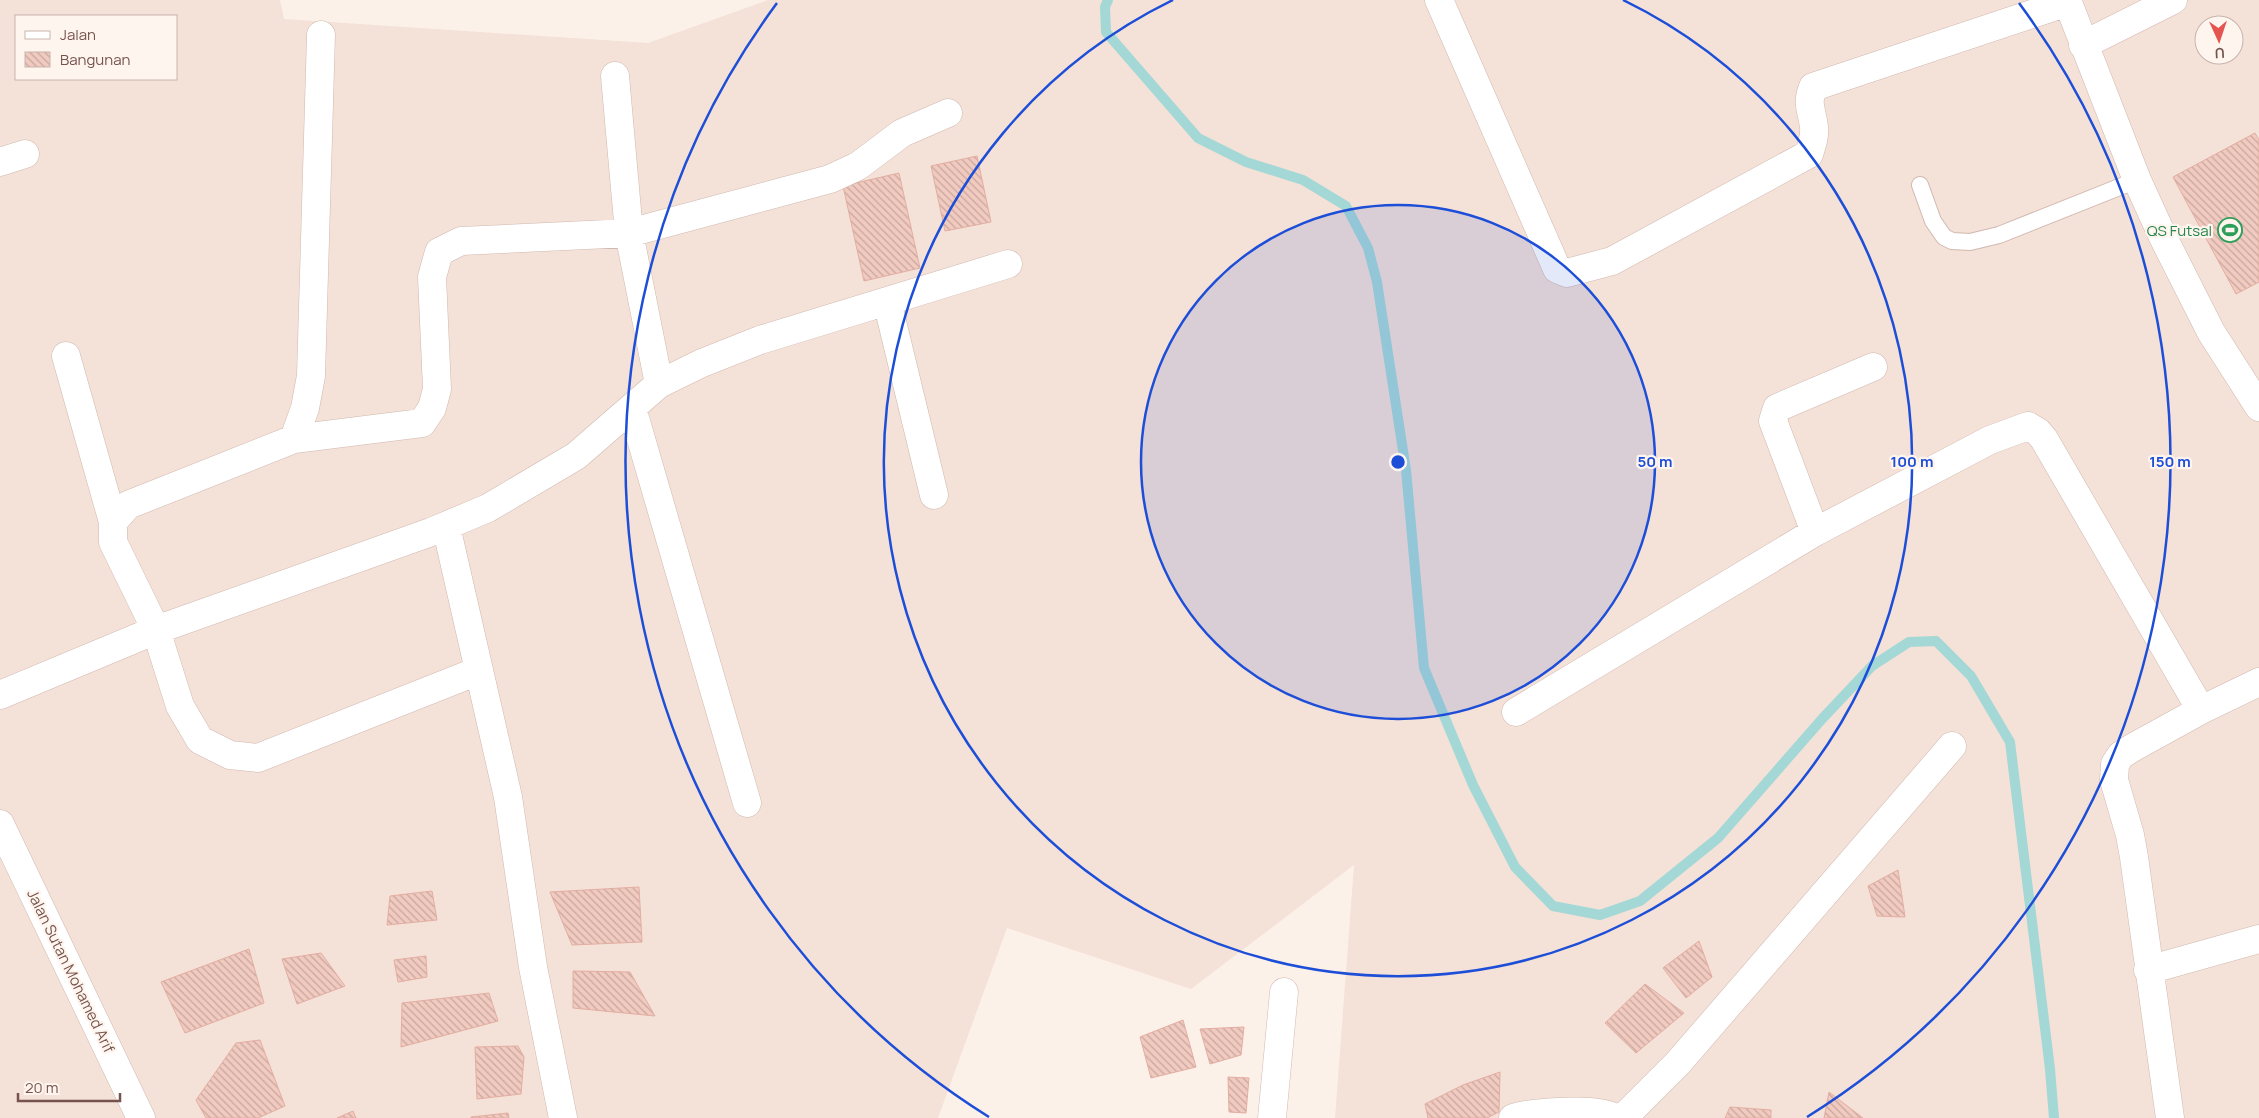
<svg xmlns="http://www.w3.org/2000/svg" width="2259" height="1118" font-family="Manrope,sans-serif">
<defs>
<pattern id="building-back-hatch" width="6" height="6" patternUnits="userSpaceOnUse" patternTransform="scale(1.25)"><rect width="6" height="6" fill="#f1cac0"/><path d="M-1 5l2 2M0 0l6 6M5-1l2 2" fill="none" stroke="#c8a79e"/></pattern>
</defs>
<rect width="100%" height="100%" fill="#fcf1e8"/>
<path fill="#f4e1d7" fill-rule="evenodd" d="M 0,0 L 280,0 L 284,19 L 648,43 L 768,0 L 2259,0 L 2259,1118 L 1335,1118 L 1354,865 L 1191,989 L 1007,928 L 938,1118 L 0,1118 ZM 16,16 L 176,16 L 176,79 L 16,79 ZM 2204,25 L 2234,25 L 2234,55 L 2204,55 Z"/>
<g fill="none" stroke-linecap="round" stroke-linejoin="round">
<path stroke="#a3d8d6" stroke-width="10" d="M 1108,0 L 1105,7 L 1106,32 L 1198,138 L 1246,162 L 1303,180 L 1346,206 L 1368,248 L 1377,282 L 1406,470 L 1424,668 L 1473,785 L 1515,867 L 1553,906 L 1600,915 L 1640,901 L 1718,838 L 1822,719 L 1872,666 L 1909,642 L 1936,641 L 1971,676 L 2010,742 L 2050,1069 L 2054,1118"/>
</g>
<path fill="url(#building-back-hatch)" stroke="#e4ada1" d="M 2255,133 L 2259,140 L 2259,282 L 2236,294 L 2173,177 Z
M 977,156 L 991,222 L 945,231 L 931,166 Z
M 899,173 L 920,268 L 864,281 L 843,186 Z
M 1898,870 L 1905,917 L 1877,916 L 1868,886 Z
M 639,887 L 642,942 L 572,945 L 550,892 Z
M 432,891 L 437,920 L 387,925 L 390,896 Z
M 1699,941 L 1712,977 L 1686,998 L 1663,968 Z
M 249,949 L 264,1003 L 185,1033 L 161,982 Z
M 321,953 L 345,986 L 297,1004 L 282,959 Z
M 426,956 L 427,977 L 398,982 L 394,960 Z
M 573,971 L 630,972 L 655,1016 L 573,1008 Z
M 1645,984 L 1684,1013 L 1636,1053 L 1605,1023 Z
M 489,993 L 498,1021 L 401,1047 L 402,1003 Z
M 1183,1020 L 1196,1067 L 1151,1078 L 1140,1037 Z
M 1244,1027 L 1241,1055 L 1210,1064 L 1200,1029 Z
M 260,1040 L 285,1106 L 258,1118 L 206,1118 L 196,1100 L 236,1043 Z
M 518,1046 L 524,1057 L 521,1094 L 477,1099 L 475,1047 Z
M 1500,1072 L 1499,1112 L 1487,1118 L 1428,1118 L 1425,1104 L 1463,1085 Z
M 1228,1077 L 1249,1078 L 1246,1113 L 1229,1112 Z
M 1829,1092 L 1863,1118 L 1824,1118 Z
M 1730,1107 L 1771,1110 L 1771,1118 L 1725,1118 Z
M 353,1111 L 356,1118 L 337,1118 Z
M 508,1113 L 509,1118 L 471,1118 L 471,1117 Z"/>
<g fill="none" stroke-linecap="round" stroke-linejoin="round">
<defs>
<path id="service" d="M 1920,185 L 1933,221 L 1944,237 L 1952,241 L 1970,242 L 1999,235 L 2137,180"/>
<path id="minor" d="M 1439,0 L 1557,269 L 1567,273 L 1612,261 L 1809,154 C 1812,145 1815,136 1814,127 C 1812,110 1806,104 1813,87 L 2068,2
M 2067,0 L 2137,180 L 2163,237 L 2211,332 L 2259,407
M 2083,45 L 2173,0
M 615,76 L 629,233 L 659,384
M 0,162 L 25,154
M 887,301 L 934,495
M 66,356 L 113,522
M 632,408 L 747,803
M 294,439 L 305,408 L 311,376 L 321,35
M 446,526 L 508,797 L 533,967 L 563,1118
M 1815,532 L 1773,421 L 1777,408 L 1873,367
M 478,671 L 258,758 L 230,755 L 200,740 L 180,706 L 156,630 L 113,542 L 113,522 L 128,505 L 294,439 L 422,423 L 432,408 L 437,389 L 432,277 L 439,252 L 461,241 L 629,233 L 830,179 L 858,166 L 902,133 L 948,113
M 0,695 L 156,630 L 431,532 L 488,508 L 576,456 L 659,384 L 702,363 L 760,340 L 1008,264
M 1516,712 L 1815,532 L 1990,440 L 2028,426 L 2038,432 L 2044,439 L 2201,710
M 2148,970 L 2259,939
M 1272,1118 L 1284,992
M 1513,1118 C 1531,1112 1599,1107 1615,1118
M 1623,1118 L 1678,1063 L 1952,746
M 2170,1118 L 2134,857 L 2130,835 L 2114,780 L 2115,764 L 2121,755 L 2132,748 L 2201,710 L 2259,682"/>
<path id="tertiary" d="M 0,824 L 141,1118"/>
</defs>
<use href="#service" stroke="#d0b9b0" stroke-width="18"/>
<use href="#minor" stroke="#d0b9b0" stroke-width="29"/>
<use href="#tertiary" stroke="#d0b9b0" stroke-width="29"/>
<use href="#service" stroke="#fff" stroke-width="16"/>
<use href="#minor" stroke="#fff" stroke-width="28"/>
<use href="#tertiary" stroke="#fff" stroke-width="28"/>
</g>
<circle cx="1398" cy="462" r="257" fill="#1d4ed8" fill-opacity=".12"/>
<g fill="none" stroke="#1d4ed8" stroke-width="2.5">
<circle cx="1398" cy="462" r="257"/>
<path d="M1623 0A514 514 0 1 1 1173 0"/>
<path d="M989 1117A772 772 0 0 1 777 3M2019 3A772 772 0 0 1 1807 1117"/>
</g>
<defs>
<symbol id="stadium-ring" viewBox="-11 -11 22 22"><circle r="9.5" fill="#fff5ef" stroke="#2e9e5b" stroke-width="1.5"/><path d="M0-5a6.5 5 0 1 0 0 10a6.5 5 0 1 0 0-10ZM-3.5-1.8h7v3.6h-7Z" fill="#2e9e5b"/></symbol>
</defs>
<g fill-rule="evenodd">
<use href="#stadium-ring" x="2216" y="216" width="28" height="28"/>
</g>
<g text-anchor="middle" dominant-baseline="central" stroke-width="4.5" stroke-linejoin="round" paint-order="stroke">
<g font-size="15" fill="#27864d" stroke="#fff5ef" text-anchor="end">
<text x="2212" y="230">QS Futsal</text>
</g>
<g font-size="15" fill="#76534c" stroke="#fff5ef">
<text transform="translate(71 971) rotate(64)">Jalan Sutan Mohamed Arif</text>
</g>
</g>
<circle cx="1398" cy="462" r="8" fill="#1d4ed8" stroke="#fff5ef" stroke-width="2.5"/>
<g font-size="15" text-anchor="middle" font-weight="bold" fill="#1d4ed8" stroke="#fff5ef" stroke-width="4.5" stroke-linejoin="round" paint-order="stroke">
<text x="1655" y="467">50 m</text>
<text x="1912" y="467">100 m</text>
<text x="2170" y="467">150 m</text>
</g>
<rect x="15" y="15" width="162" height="65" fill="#fff5ef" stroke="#c8b4ae"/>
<rect x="25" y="31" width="25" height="8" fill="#ffffff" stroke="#c8b4ae"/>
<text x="60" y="40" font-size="15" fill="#76534c">Jalan</text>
<rect x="25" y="52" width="25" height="15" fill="url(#building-back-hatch)" stroke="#c8b4ae"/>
<text x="60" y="65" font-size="15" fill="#76534c">Bangunan</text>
<g transform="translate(2219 40) rotate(177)"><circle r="24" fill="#fff5ef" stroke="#c8b4ae"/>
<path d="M0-4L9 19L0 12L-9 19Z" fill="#e45450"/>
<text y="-8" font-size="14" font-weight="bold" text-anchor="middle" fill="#76534c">U</text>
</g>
<path d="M18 1093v8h102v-8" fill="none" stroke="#76534c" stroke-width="2.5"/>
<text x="25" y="1093" font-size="15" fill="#76534c" stroke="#fff5ef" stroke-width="4" paint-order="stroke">20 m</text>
</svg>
